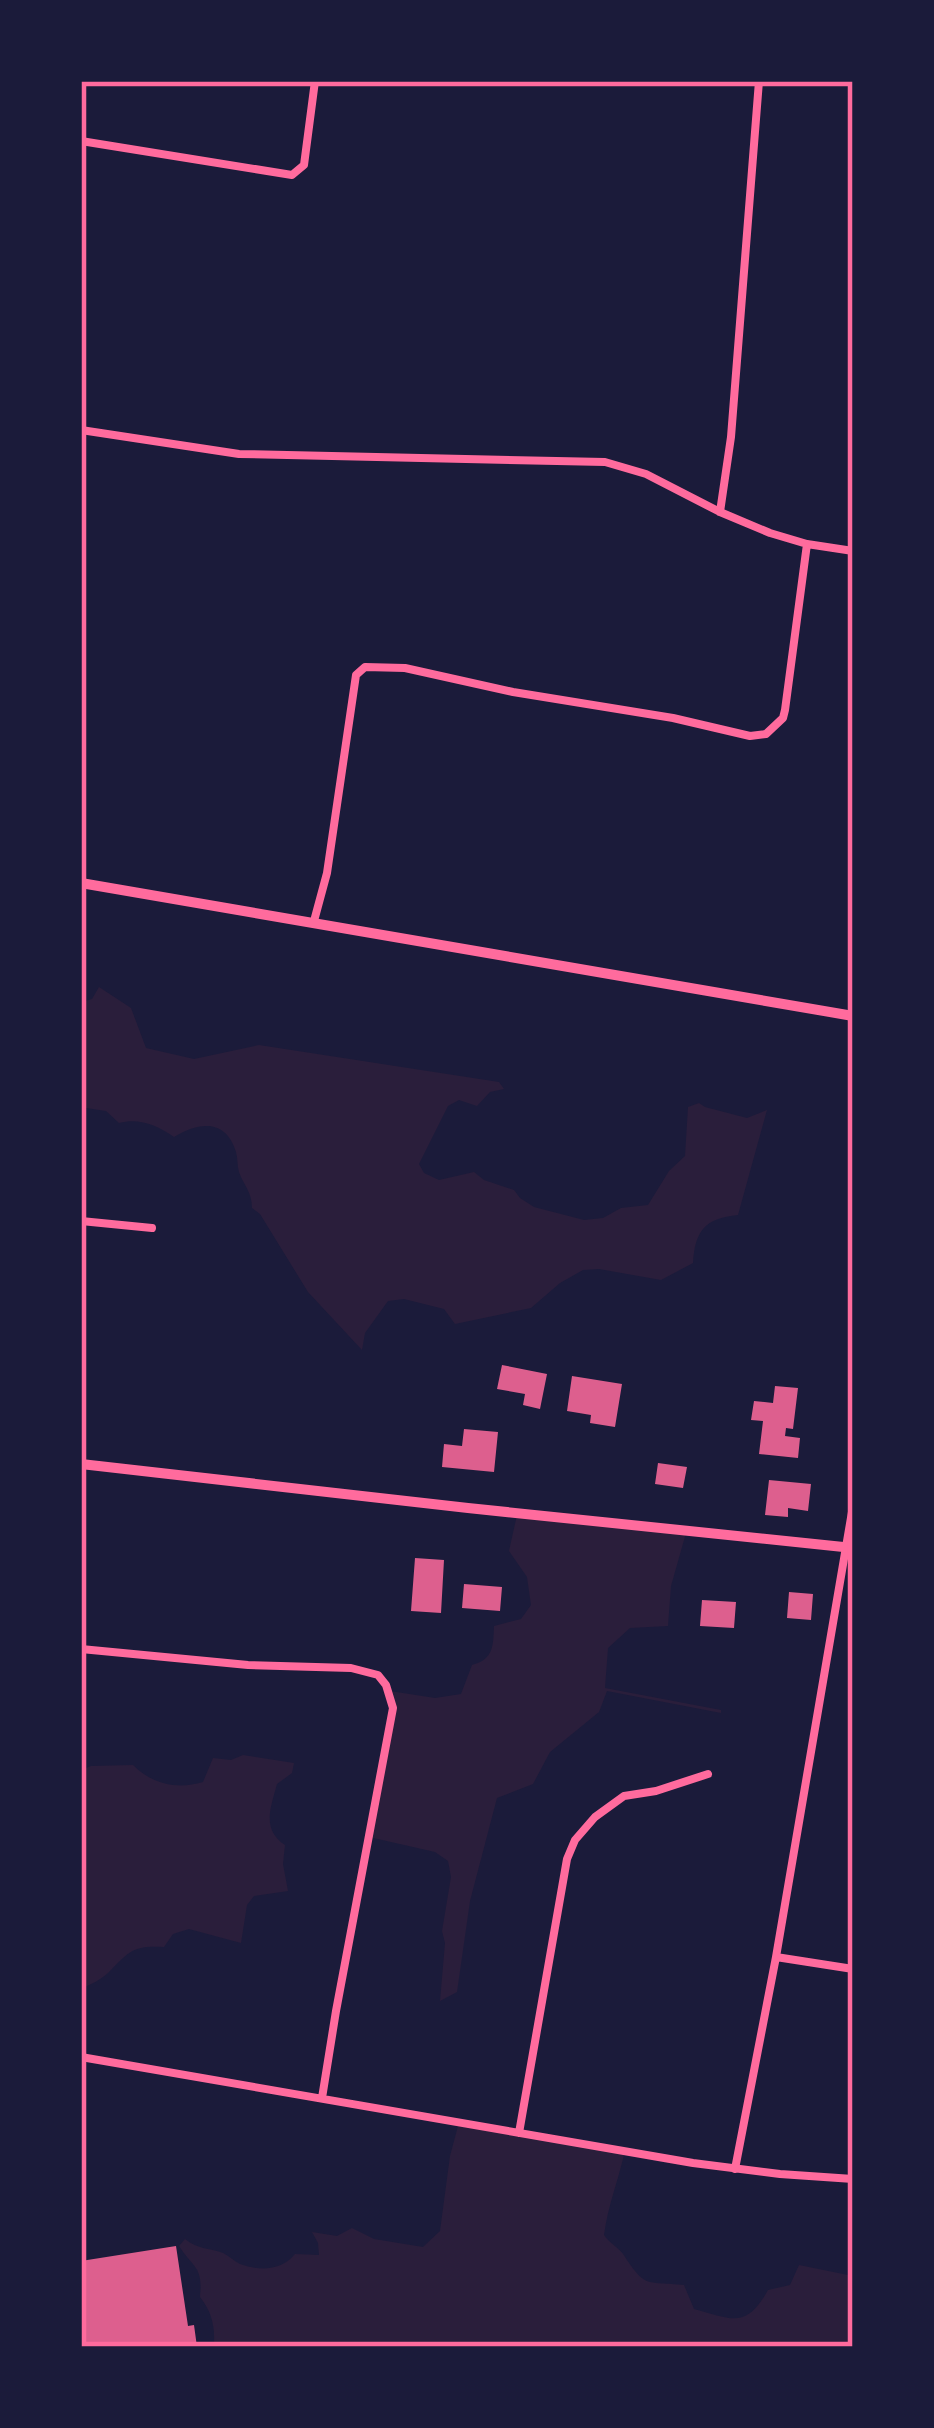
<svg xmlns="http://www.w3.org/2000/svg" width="934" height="2428" font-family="'PT Sans',sans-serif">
<rect width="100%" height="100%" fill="#1b1b3a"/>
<path fill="#2a1e3b" d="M 99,987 L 131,1008 L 146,1048 L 194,1059 L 259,1045 L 499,1082 L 504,1089 L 490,1092 L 477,1106 L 459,1100 L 448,1106 L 419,1164 L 424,1173 L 439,1180 L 474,1172 L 484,1180 L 514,1190 L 520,1198 L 534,1207 L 584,1220 L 603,1218 L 621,1208 L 648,1205 L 669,1171 L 685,1156 L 688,1107 L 699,1103 L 705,1107 L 747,1118 L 767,1110 L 738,1215 C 704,1218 695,1232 693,1263 L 661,1280 L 599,1269 L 583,1270 L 560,1283 L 531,1308 L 455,1324 L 444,1309 L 404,1299 L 388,1301 L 365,1333 L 362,1350 L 308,1292 L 260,1214 L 252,1208 C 252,1192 244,1186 239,1172 C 237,1166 238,1159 236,1152 C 226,1118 198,1122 174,1137 C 156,1125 140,1118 119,1123 L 106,1111 L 86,1108 L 81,1101 L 81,1002 L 92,999 Z
M 517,1515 L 686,1533 L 671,1586 L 668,1626 L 630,1628 L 608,1648 L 605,1688 L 721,1710 L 721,1713 L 607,1691 L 599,1712 L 550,1752 L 533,1784 L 497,1798 L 470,1901 L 457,1992 L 440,2001 L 445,1943 L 442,1931 L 451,1877 L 448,1861 L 435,1852 L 369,1837 L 391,1705 L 390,1691 L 435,1698 L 461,1694 L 472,1665 C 494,1659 493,1646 494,1626 L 521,1619 L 531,1605 L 527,1577 L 509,1551 Z
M 243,1755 L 294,1763 L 292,1773 L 277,1784 C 271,1807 261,1829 285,1845 L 283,1864 L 288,1891 L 254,1896 L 247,1905 L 241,1943 L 189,1929 L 173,1934 L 164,1947 C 132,1945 129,1952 109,1972 C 101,1980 91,1984 81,1989 L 81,1770 L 91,1766 L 133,1765 C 152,1784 177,1790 203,1782 L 213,1758 L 231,1760 Z
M 458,2126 L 619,2151 L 624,2155 C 617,2184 608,2206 604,2235 C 610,2244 620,2248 625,2257 C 646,2289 647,2281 684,2285 L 694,2309 C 732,2319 746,2330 768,2290 L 790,2285 L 799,2265 L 853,2276 L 853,2347 L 218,2347 L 214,2343 C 215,2325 211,2311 200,2297 C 203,2266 194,2269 179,2246 L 185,2239 C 197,2249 209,2248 223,2253 C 229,2256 234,2261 240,2264 C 259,2271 282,2271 295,2254 L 319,2255 L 318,2243 L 312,2232 L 337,2236 L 352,2228 L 374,2239 L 423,2247 L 440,2231 L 450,2156 Z"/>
<path fill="#dd5f8e" d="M 502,1365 L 547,1374 L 540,1409 L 523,1405 L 525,1394 L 497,1389 Z
M 572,1376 L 622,1384 L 615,1427 L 590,1423 L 591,1415 L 567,1411 Z
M 775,1386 L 798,1388 L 793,1429 L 786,1428 L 785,1436 L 800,1438 L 798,1458 L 759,1454 L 763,1421 L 751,1420 L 754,1401 L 773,1403 Z
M 464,1429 L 498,1432 L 494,1472 L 442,1467 L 444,1444 L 462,1446 Z
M 658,1463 L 687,1467 L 683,1488 L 655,1484 Z
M 769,1480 L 811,1484 L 808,1511 L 788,1508 L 788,1517 L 765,1515 Z
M 415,1558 L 444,1560 L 441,1613 L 411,1611 Z
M 464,1584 L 502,1587 L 500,1611 L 462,1608 Z
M 789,1592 L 813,1594 L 811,1620 L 787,1618 Z
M 702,1600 L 736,1602 L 734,1628 L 700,1626 Z
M 176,2246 L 188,2326 L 194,2325 L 197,2347 L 81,2347 L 81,2261 Z"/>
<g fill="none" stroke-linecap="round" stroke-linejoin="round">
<path stroke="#ff6b9d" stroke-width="8" d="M 81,141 L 292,175 L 304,165 L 315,81
M 81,430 L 239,454 L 605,462 L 646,474 L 720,512 L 770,533 L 807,544 L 853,551
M 720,512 L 731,437 L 759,81
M 314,921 L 327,873 L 356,675 L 365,667 L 405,668 L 513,692 L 673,718 L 750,736 L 766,734 L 783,718 L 785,710 L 807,544
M 81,1221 L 152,1228
M 81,1649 L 248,1665 L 351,1668 L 378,1675 L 386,1685 L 393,1708 L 336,2011 L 322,2098
M 776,1957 L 853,1969
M 81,2057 L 693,2163 L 780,2174 L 853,2179
M 519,2133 L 567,1859 L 575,1840 L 595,1817 L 624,1796 L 656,1791 L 708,1774
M 735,2169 L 776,1957 L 853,1506"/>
<path stroke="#ff6b9d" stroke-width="10" d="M 81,883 L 853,1016
M 81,1464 L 468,1508 L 853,1548"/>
</g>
<rect width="934" height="2428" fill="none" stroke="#1b1b3a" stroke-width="168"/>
<rect x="84" y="84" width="766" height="2260" fill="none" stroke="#ff6b9d" stroke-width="4.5"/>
</svg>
